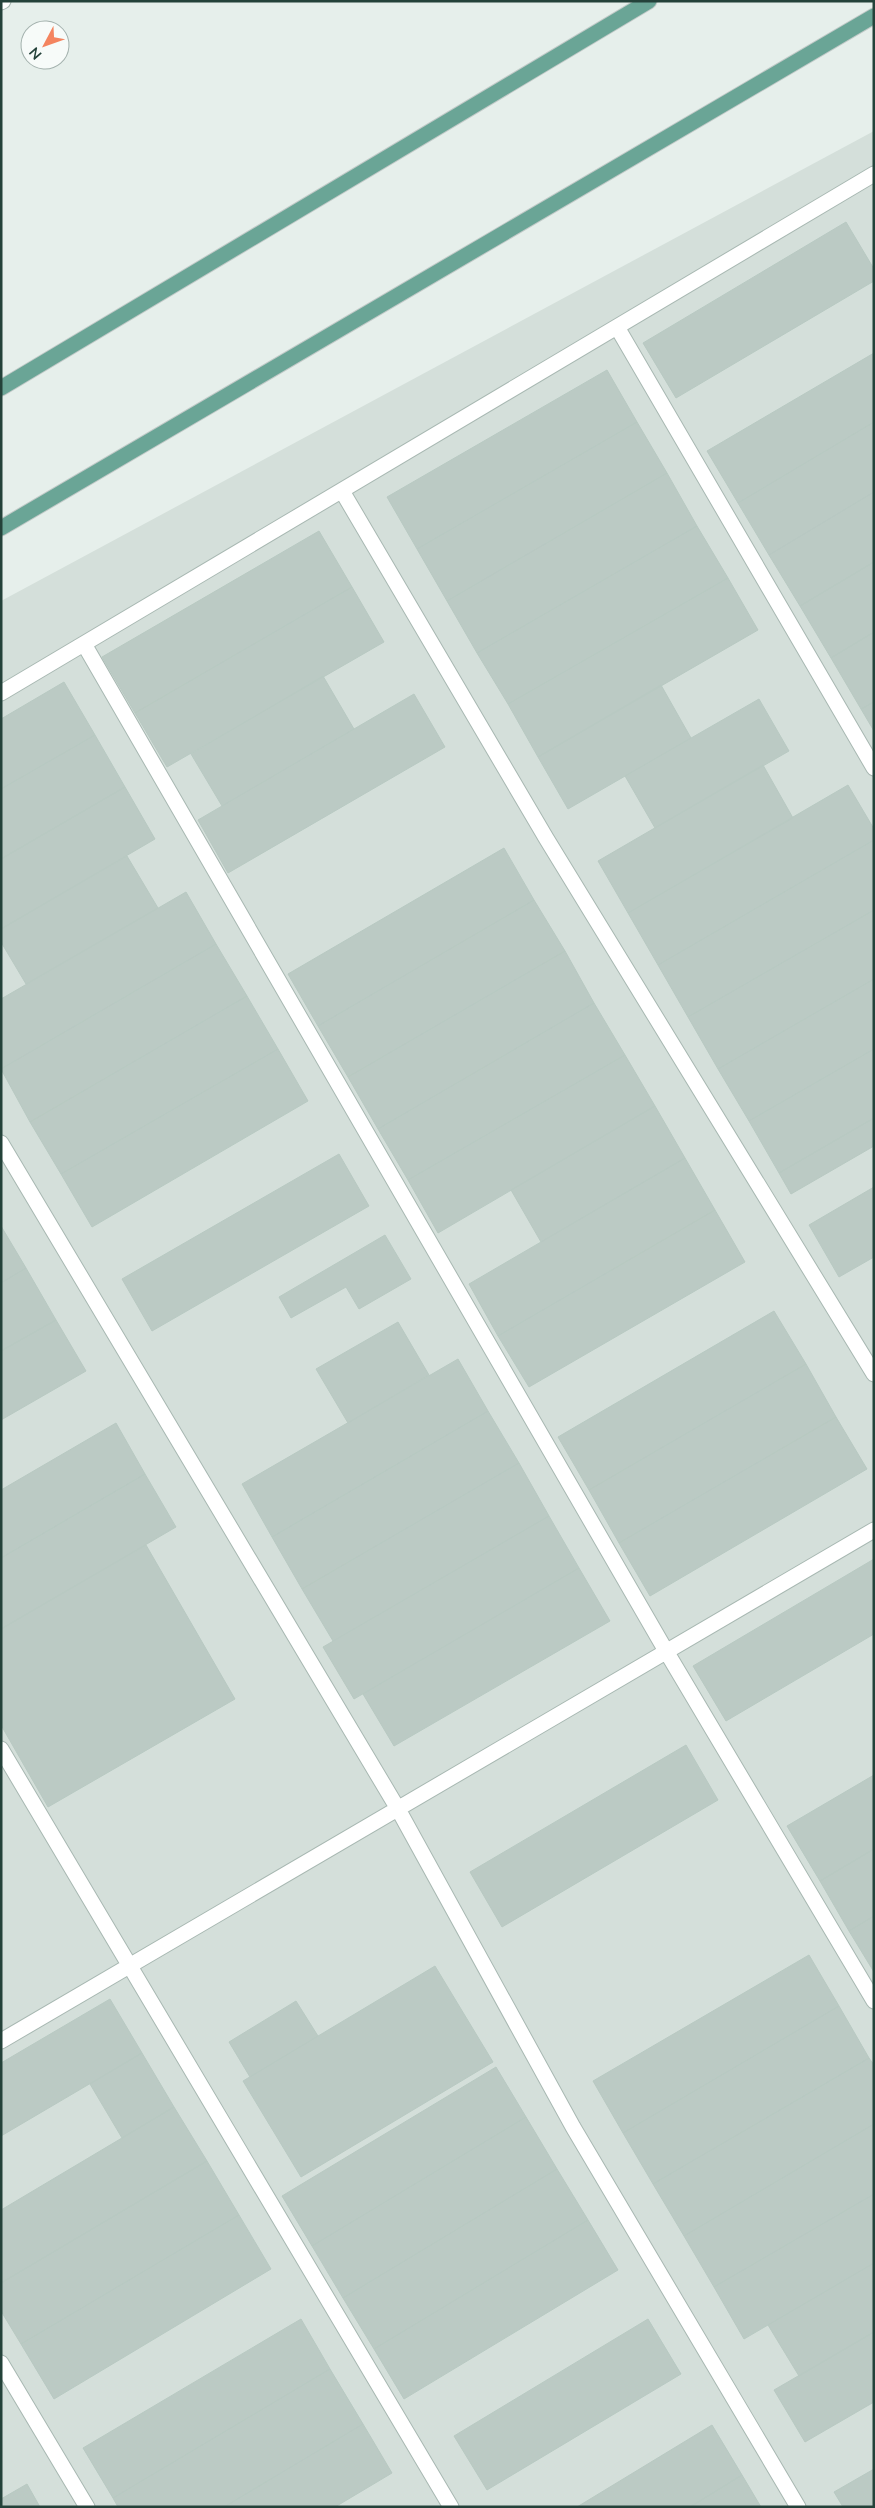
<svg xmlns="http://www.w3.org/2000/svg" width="875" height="2508" font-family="Mulish,sans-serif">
<rect width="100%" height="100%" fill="#e6efeb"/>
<path fill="#d4dfda" d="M 874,131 L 874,2507 L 1,2507 L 1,601 Z"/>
<path fill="#bbcac4" stroke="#b8c9c2" d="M 846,222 L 874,269 L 874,281 L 676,398 L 643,343 Z
M 874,353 L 874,422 L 738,503 L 707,451 Z
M 607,370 L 637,422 L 417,549 L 387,497 Z
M 637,422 L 667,473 L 447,601 L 417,549 Z
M 874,422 L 874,492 L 769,555 L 738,503 Z
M 667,473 L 697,526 L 477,653 L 447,601 Z
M 874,492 L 874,562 L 800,606 L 769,555 Z
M 697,526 L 728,578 L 508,704 L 477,653 Z
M 319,531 L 352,587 L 135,713 L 102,657 Z
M 874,562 L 874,632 L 831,658 L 800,606 Z
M 728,578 L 758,630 L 538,757 L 508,704 Z
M 352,587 L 384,642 L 167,767 L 135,713 Z
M 874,632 L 874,702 L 861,709 L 831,658 Z
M 323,676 L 354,729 L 222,806 L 191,754 Z
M 64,682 L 95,735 L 1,789 L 1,719 Z
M 661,685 L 691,738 L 568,809 L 538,757 Z
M 414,694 L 445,747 L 228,873 L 198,820 Z
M 759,699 L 789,751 L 655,828 L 625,776 Z
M 874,702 L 874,731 L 861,709 Z
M 95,735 L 125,787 L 1,859 L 1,789 Z
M 763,765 L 793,818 L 628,913 L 598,861 Z
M 848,785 L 874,829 L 874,840 L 658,965 L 628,913 Z
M 125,787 L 155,839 L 1,929 L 1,859 Z
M 874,840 L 874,910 L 688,1017 L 658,965 Z
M 504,848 L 534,900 L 318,1026 L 288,974 Z
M 127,856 L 158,908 L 26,984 L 1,942 L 1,929 Z
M 186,892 L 216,944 L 1,1069 L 1,999 Z
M 534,900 L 565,951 L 348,1077 L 318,1026 Z
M 874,910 L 874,979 L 718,1069 L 688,1017 Z
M 216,944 L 247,996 L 30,1122 L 1,1069 Z
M 565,951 L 594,1003 L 378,1129 L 348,1077 Z
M 874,979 L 874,1049 L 749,1121 L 718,1069 Z
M 247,996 L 278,1049 L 61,1174 L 30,1122 Z
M 594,1003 L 625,1055 L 408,1180 L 378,1129 Z
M 278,1049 L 308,1101 L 92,1227 L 61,1174 Z
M 874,1049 L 874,1118 L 779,1173 L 749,1121 Z
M 625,1055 L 655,1106 L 438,1233 L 408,1180 Z
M 655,1106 L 685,1158 L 541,1242 L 511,1190 Z
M 874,1118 L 874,1146 L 791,1194 L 779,1173 Z
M 339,1154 L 369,1206 L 152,1331 L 122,1279 Z
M 685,1158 L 715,1210 L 498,1336 L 469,1284 Z
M 874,1187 L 874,1257 L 839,1277 L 809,1225 Z
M 715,1210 L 745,1262 L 529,1387 L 498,1336 Z
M 1,1226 L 26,1268 L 1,1283 Z
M 385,1235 L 411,1279 L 359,1309 L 346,1287 L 291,1318 L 279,1297 Z
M 26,1268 L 56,1320 L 1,1351 L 1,1283 Z
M 774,1311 L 806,1364 L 589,1490 L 558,1437 Z
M 56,1320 L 86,1371 L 1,1420 L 1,1351 Z
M 398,1322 L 429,1375 L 348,1423 L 316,1369 Z
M 458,1359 L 488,1411 L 272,1537 L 242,1484 Z
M 806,1364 L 836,1417 L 619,1543 L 589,1490 Z
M 488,1411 L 519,1463 L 302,1589 L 272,1537 Z
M 836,1417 L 867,1469 L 650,1596 L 619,1543 Z
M 116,1423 L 145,1474 L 1,1558 L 1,1490 Z
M 519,1463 L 549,1516 L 333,1641 L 302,1589 Z
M 145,1474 L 176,1527 L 1,1629 L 1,1558 Z
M 549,1516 L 579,1568 L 354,1699 L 323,1647 Z
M 146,1545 L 235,1699 L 48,1807 L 1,1725 L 1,1629 Z
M 874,1559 L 874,1634 L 726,1721 L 693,1666 Z
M 579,1568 L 610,1621 L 394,1746 L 363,1694 Z
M 686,1745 L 718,1800 L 502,1927 L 470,1872 Z
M 874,1775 L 874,1849 L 820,1881 L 787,1826 Z
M 874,1849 L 874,1916 L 849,1931 L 820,1881 Z
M 874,1916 L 874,1972 L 849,1931 Z
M 809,1955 L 839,2006 L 623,2133 L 593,2081 Z
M 435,1966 L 493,2062 L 301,2177 L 243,2081 Z
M 110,1999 L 142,2053 L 1,2136 L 1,2063 Z
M 296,2001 L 318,2036 L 250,2077 L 229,2042 Z
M 839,2006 L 869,2058 L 653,2184 L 623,2133 Z
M 142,2053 L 174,2107 L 122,2138 L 90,2084 Z
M 869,2058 L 874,2065 L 874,2124 L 684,2236 L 653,2184 Z
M 496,2067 L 526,2117 L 312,2246 L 282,2196 Z
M 174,2107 L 207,2161 L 1,2283 L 1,2210 Z
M 526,2117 L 557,2169 L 343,2298 L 312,2246 Z
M 874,2124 L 874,2194 L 714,2287 L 684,2236 Z
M 207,2161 L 239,2215 L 21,2344 L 1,2311 L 1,2283 Z
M 557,2169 L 588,2220 L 374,2349 L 343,2298 Z
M 874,2194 L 874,2263 L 744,2339 L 714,2287 Z
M 239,2215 L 271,2269 L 54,2399 L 21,2344 Z
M 588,2220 L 618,2270 L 404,2399 L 374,2349 Z
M 874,2263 L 874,2332 L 799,2376 L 768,2325 Z
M 301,2319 L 330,2369 L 113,2498 L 83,2448 Z
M 648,2319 L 681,2374 L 487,2490 L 454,2436 Z
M 874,2332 L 874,2402 L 805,2442 L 774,2390 Z
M 330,2369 L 363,2424 L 224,2507 L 118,2507 L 113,2498 Z
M 363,2424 L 392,2473 L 335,2507 L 224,2507 Z
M 712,2425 L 742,2475 L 690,2507 L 577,2507 Z
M 874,2469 L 874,2507 L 843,2507 L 834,2492 Z
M 742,2475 L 761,2507 L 690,2507 Z
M 27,2484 L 40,2507 L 1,2507 L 1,2499 Z"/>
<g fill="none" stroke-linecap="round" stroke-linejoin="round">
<defs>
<path id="minor" d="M 1,2 L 3,1
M 617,327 L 874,768
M 342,491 L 546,838 L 874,1374
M 84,644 L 666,1651 L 874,2001
M 1,693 L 874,174
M 1,1143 L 398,1809 L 573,2127 L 798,2507
M 1,1749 L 451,2507
M 1,2041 L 874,1530
M 1,2363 L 87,2507"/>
<path id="major" d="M 1,388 L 649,1
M 1,528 L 874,16"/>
</defs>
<use href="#minor" stroke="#a8b8b2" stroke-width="17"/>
<use href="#major" stroke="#c2cac8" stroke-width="17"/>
<use href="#minor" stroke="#fff" stroke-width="15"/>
<use href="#major" stroke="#6aa596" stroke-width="15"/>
</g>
<rect width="875" height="2508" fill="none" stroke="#24423a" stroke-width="5"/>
<g transform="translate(45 45) rotate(229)"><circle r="24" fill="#f7fbf9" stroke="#a3b1ad"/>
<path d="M0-4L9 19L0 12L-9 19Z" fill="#f4845f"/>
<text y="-8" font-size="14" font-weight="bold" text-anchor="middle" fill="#24423a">N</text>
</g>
</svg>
